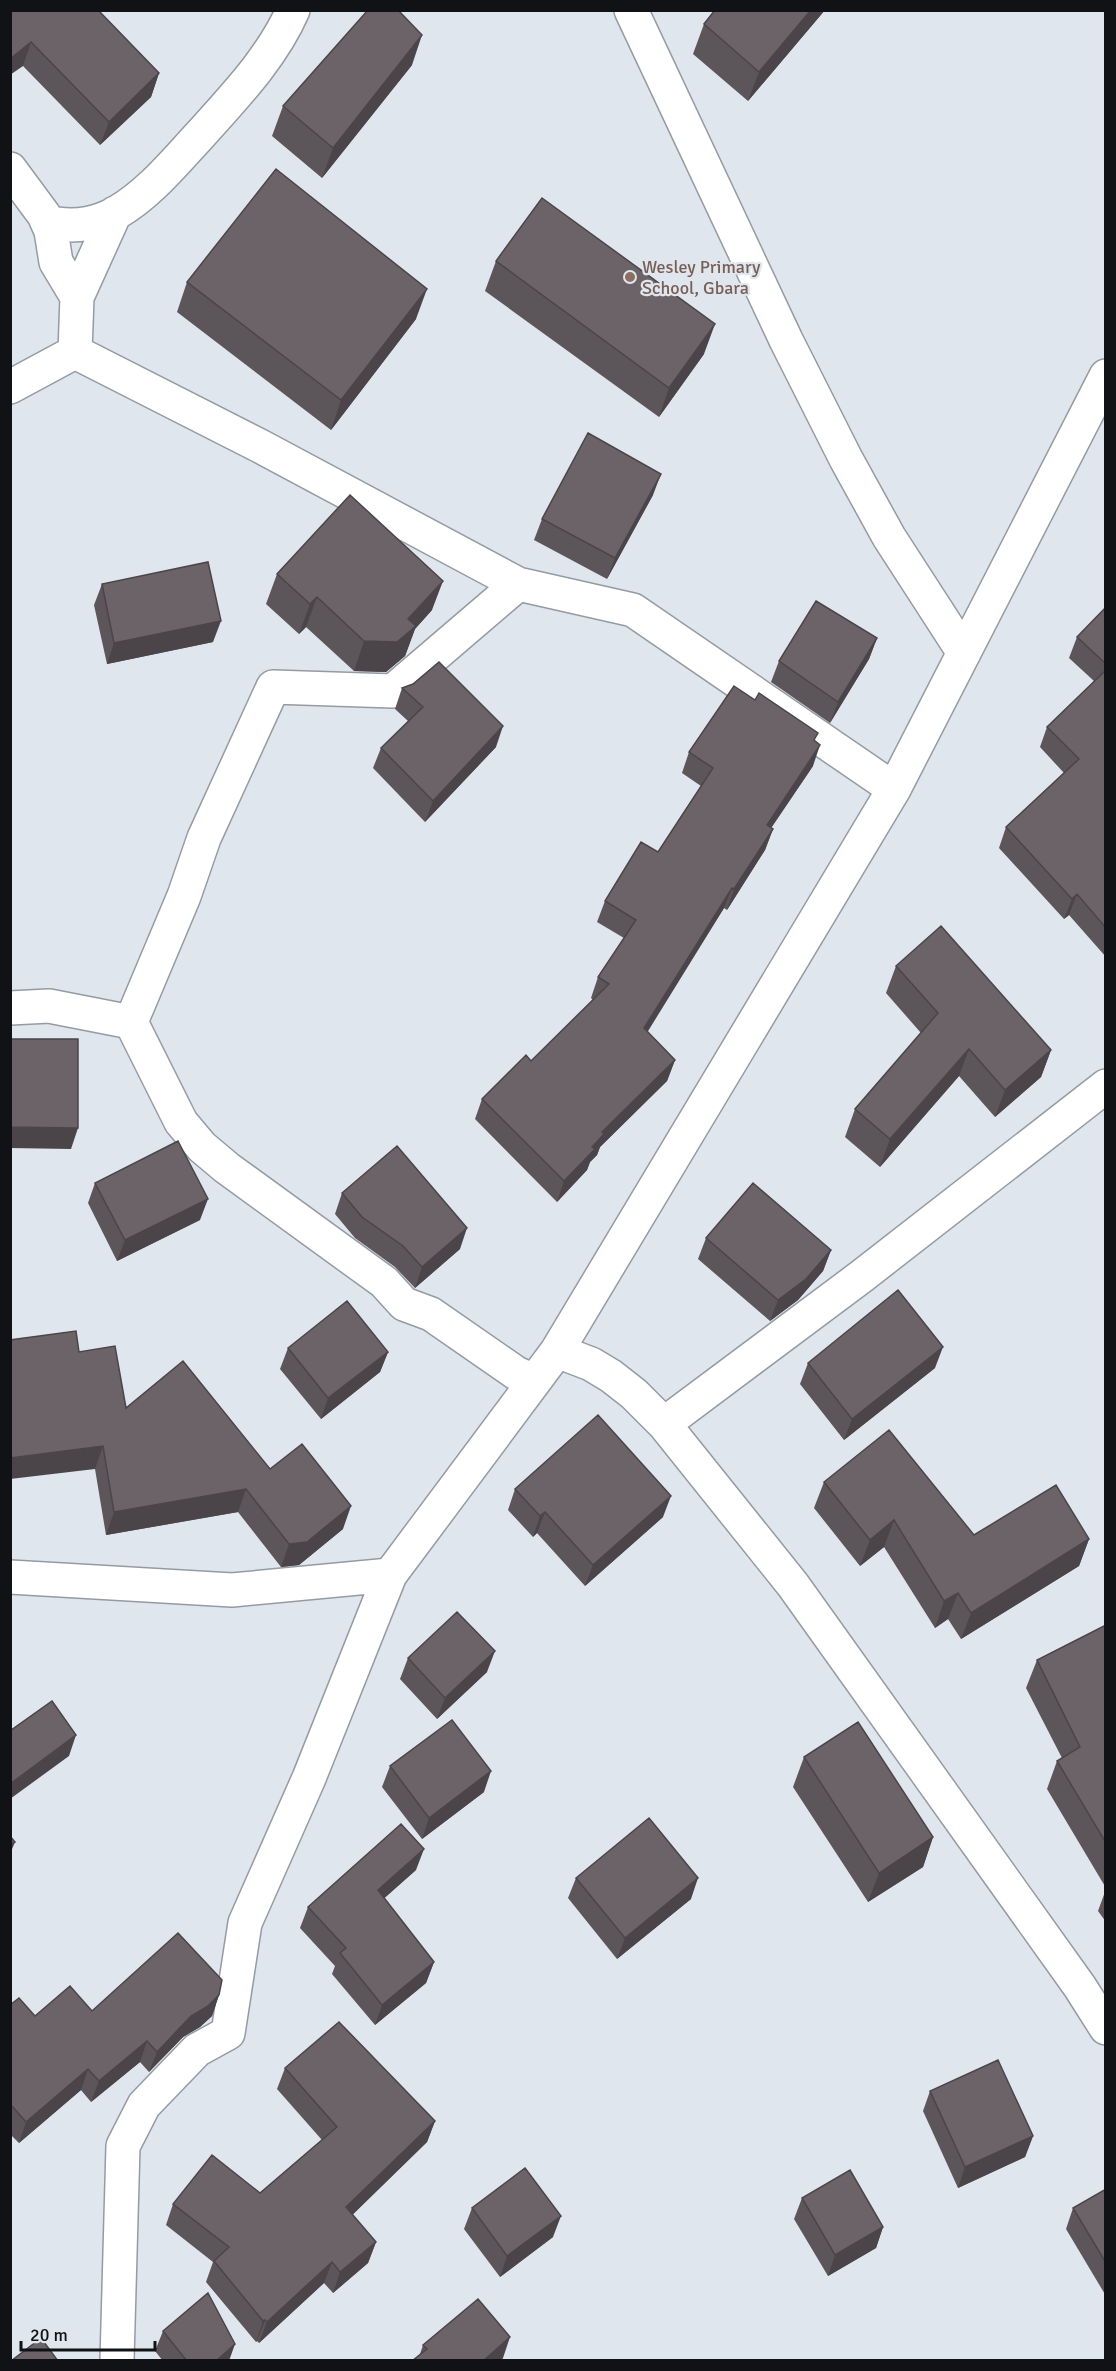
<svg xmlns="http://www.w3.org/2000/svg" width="1116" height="2371" font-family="Signika,sans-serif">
<rect width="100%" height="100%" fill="#dfe6ee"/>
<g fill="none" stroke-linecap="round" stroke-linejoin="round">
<defs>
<path id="street" d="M 631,10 L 786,340 L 846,459 L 889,537 L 964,653
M 10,169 L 44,215 L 51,231 L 56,262 L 77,297 L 75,352 L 260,446 L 518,584 L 633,610 L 894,789
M 51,231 L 58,224 C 77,227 99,223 116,213 C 149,194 174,163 200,135 C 234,97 272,58 293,10
M 77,297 L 115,213
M 10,387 L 75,352
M 518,584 L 393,691 L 273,687 L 204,838 L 184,896 L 131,1022 L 181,1122 L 202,1147 L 227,1168 L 384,1282 L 404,1304 L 431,1314 L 516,1373 L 534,1381
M 10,1008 L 49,1006 L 131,1022
M 557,1351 L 591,1364 L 611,1376 L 634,1394 L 664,1424 L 793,1585 L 1080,1987 L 1106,2028
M 664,1424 L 862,1276 L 1106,1086
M 10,1577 L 232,1590 L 390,1575
M 117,2360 L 123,2146 L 144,2105 L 197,2050 L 228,2033 L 245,1923 L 309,1778 L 390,1575 L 557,1351 L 894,789 L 1106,376"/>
</defs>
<use href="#street" stroke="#959ba2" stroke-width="36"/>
<use href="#street" stroke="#fff" stroke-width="33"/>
</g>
<path fill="#5c5559" d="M 10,10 L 159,73 L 151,97 L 100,145 L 23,66 Z
M 715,10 L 825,10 L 748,101 L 693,54 L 704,24 Z
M 412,65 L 322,178 L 272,136 L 283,106 Z
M 496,261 L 704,354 L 659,417 L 485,291 Z
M 187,282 L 416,319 L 331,430 L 177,312 Z
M 653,495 L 607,579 L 534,540 L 542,519 Z
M 277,574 L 432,610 L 415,629 L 405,656 L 386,672 L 354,671 L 306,627 L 299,634 L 266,604 Z
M 102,584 L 213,642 L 107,664 L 94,605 Z
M 1106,607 L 1106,957 L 1069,915 L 1064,919 L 999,848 L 1006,827 L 1064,773 L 1040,747 L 1047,727 L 1094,681 L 1069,658 L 1077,637 Z
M 877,638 L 869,659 L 830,723 L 771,682 L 779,661 Z
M 402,688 L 496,747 L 425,822 L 373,768 L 381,748 L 408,721 L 395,709 Z
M 815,741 L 813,766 L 771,828 L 773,829 L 765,850 L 727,910 L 724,908 L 647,1031 L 675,1060 L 667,1081 L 600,1147 L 597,1155 L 590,1162 L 587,1170 L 557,1202 L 475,1119 L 482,1099 L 531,1061 L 593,1000 L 591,998 L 598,977 L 624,938 L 597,922 L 605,901 L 658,852 L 701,786 L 682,773 L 689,752 Z
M 896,966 L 1051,1050 L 1041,1077 L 995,1117 L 959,1076 L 880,1167 L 845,1137 L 855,1109 L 921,1033 L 886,993 Z
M 95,1183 L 200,1220 L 117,1261 L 88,1203 Z
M 342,1193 L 460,1249 L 415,1288 L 395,1267 L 355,1238 L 335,1214 Z
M 706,1238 L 831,1250 L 823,1271 L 798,1300 L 770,1321 L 698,1259 Z
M 288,1348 L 388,1352 L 380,1372 L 321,1419 L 280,1369 Z
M 79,1352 L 126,1408 L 270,1469 L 343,1529 L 299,1565 L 281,1567 L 238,1512 L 106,1535 L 95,1469 Z
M 808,1363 L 935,1368 L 844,1440 L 800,1384 Z
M 824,1482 L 974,1535 L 1089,1539 L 1079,1566 L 961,1639 L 948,1619 L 935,1628 L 884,1547 L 860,1566 L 814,1508 Z
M 515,1489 L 663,1517 L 585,1586 L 537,1533 L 533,1537 L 508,1510 Z
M 1106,1625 L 1106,1888 L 1047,1789 L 1057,1761 L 1062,1758 L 1026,1688 L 1037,1660 Z
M 408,1658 L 487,1672 L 437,1719 L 400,1679 Z
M 804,1757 L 933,1837 L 923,1867 L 868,1902 L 793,1787 Z
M 390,1766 L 484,1792 L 422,1839 L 382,1787 Z
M 416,1870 L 384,1898 L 434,1962 L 426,1983 L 375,2025 L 332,1974 L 335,1966 L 300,1928 L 308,1907 Z
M 576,1878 L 691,1899 L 617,1959 L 568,1898 Z
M 1106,1889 L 1106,1922 L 1098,1911 Z
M 219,1995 L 212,2016 L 200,2027 L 183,2037 L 149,2072 L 140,2062 L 91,2102 L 81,2090 L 19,2143 L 10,2134 L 10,2005 L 35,2016 L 92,2011 Z
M 285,2068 L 435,2121 L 427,2142 L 352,2215 L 376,2242 L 368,2263 L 333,2293 L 324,2283 L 259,2343 L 257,2341 L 256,2342 L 206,2282 L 213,2262 L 166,2225 L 173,2204 L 260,2193 L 322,2140 L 277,2089 Z
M 930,2091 L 1033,2136 L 1025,2157 L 958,2188 L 923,2111 Z
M 1106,2189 L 1106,2296 L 1066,2229 L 1073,2208 Z
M 802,2198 L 883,2227 L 876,2248 L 828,2276 L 794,2219 Z
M 472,2208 L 553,2237 L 500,2277 L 464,2229 Z
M 163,2331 L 229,2361 L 163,2361 L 155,2351 Z
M 423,2345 L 503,2358 L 500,2361 L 412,2361 L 420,2354 Z"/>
<path fill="#4b4549" d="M 811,10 L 825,10 L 748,101 L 759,72 Z
M 422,35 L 412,65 L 322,178 L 333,148 Z
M 31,42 L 23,66 L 10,75 L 10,59 Z
M 159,73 L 151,97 L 100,145 L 109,122 Z
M 427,289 L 416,319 L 331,430 L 341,400 Z
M 715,324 L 704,354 L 659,417 L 669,388 Z
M 661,474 L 653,495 L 607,579 L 615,558 Z
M 443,581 L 432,610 L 415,629 L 405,656 L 386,672 L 354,671 L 364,641 L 408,619 Z
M 317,597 L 306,627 L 299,634 L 310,604 Z
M 221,621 L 213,642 L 107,664 L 114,643 Z
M 877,638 L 869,659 L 830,723 L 838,702 Z
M 503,726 L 496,747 L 425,822 L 433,801 Z
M 820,745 L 813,766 L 759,846 L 767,825 Z
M 773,829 L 765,850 L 727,910 L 734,889 Z
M 732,888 L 724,908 L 637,1049 L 644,1028 Z
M 1077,894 L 1069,915 L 1064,919 L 1072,899 Z
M 969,1049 L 959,1076 L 880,1167 L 890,1139 Z
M 1051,1050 L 1041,1077 L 995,1117 L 1005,1090 Z
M 675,1060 L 667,1081 L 600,1147 L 597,1155 L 590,1162 L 587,1170 L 557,1202 L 564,1181 L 592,1147 L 602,1132 Z
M 10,1127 L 78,1128 L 71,1149 L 10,1148 Z
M 208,1199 L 200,1220 L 117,1261 L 125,1240 Z
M 467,1228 L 460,1249 L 415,1288 L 422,1267 Z
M 831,1250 L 823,1271 L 798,1300 L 770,1321 L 778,1300 Z
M 943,1347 L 935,1368 L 844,1440 L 852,1419 Z
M 388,1352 L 380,1372 L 321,1419 L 328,1398 Z
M 103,1446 L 95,1469 L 10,1479 L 10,1458 Z
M 246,1489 L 238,1512 L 106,1535 L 114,1512 Z
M 671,1496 L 663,1517 L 585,1586 L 593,1565 Z
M 351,1506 L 343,1529 L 299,1565 L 281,1567 L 289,1544 Z
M 545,1512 L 537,1533 L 533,1537 L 540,1516 Z
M 894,1520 L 884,1547 L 860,1566 L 870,1540 Z
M 1089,1539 L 1079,1566 L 961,1639 L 971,1613 Z
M 958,1593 L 948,1619 L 935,1628 L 944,1601 Z
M 495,1651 L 487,1672 L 437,1719 L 445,1698 Z
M 76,1735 L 69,1756 L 10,1799 L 10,1784 Z
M 491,1771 L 484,1792 L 422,1839 L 429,1818 Z
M 933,1837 L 923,1867 L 868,1902 L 879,1873 Z
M 15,1842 L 10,1854 L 10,1845 Z
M 424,1849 L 416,1870 L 370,1911 L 378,1890 Z
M 698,1878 L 691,1899 L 617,1959 L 625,1938 Z
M 434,1962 L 426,1983 L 375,2025 L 382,2005 Z
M 219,1995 L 212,2016 L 200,2027 L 183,2037 L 149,2072 L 157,2052 L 191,2016 Z
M 147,2041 L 140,2062 L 91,2102 L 99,2081 Z
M 88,2069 L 81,2090 L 19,2143 L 26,2122 Z
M 435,2121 L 427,2142 L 339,2228 L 346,2207 Z
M 1033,2136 L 1025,2157 L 958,2188 L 965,2167 Z
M 561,2216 L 553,2237 L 500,2277 L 507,2256 Z
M 883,2227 L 876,2248 L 828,2276 L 835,2255 Z
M 376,2242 L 368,2263 L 333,2293 L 340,2272 Z
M 332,2262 L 324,2283 L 259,2343 L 267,2322 Z
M 265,2320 L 257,2341 L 256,2342 L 263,2321 Z
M 510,2337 L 503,2358 L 500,2361 L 483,2361 Z
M 235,2344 L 229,2361 L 216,2361 Z"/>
<path fill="#6b6368" stroke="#4b4549" stroke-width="1.5" d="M 10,10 L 98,10 L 159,73 L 109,122 L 31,42 L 10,59 Z
M 368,10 L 398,10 L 422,35 L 333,148 L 283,106 Z
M 715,10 L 811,10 L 759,72 L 704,24 Z
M 276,169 L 427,289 L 341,400 L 187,282 Z
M 542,198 L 715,324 L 669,388 L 496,261 Z
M 588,433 L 661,474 L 615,558 L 542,519 Z
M 350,495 L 443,581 L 408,619 L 416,626 L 397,642 L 364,641 L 317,597 L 310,604 L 277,574 Z
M 208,562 L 221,621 L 114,643 L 102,584 Z
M 816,601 L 877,638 L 838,702 L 779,661 Z
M 1106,607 L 1106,664 L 1077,637 Z
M 439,662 L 503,726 L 433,801 L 381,748 L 423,707 L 402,688 L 413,684 Z
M 1106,670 L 1106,928 L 1077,894 L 1072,899 L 1006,827 L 1079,759 L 1047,727 Z
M 734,686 L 755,700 L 759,693 L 818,733 L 814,740 L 820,745 L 767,825 L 773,829 L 734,889 L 732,888 L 644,1028 L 675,1060 L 602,1132 L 604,1134 L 592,1147 L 595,1149 L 564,1181 L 482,1099 L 526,1055 L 531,1061 L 609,984 L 598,977 L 636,920 L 605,901 L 641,842 L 658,852 L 713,768 L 689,752 Z
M 941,926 L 1051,1050 L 1005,1090 L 969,1049 L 890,1139 L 855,1109 L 938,1013 L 896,966 Z
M 10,1039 L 78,1039 L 78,1128 L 10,1127 Z
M 178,1141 L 208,1199 L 125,1240 L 95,1183 Z
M 397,1146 L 467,1228 L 422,1267 L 403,1246 L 362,1217 L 342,1193 Z
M 753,1183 L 831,1250 L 806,1279 L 778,1300 L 706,1238 Z
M 898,1290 L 943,1347 L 852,1419 L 808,1363 Z
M 347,1301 L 388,1352 L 328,1398 L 288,1348 Z
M 76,1331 L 79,1352 L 115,1346 L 126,1408 L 183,1361 L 270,1469 L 302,1444 L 351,1506 L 307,1542 L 289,1544 L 246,1489 L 114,1512 L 103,1446 L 10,1458 L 10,1340 Z
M 598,1415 L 671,1496 L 593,1565 L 545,1512 L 540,1516 L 515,1489 Z
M 889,1430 L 974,1535 L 1056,1485 L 1089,1539 L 971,1613 L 958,1593 L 944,1601 L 894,1520 L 870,1540 L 824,1482 Z
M 457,1612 L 495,1651 L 445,1698 L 408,1658 Z
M 1106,1625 L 1106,1843 L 1057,1761 L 1080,1747 L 1037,1660 Z
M 52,1701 L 76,1735 L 10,1784 L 10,1731 Z
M 452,1720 L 491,1771 L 429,1818 L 390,1766 Z
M 858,1722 L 933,1837 L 879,1873 L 804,1757 Z
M 649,1818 L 698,1878 L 625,1938 L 576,1878 Z
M 401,1824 L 424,1849 L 378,1890 L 434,1962 L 382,2005 L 340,1953 L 346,1948 L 308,1907 Z
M 10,1836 L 15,1842 L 10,1845 Z
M 178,1933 L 222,1980 L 219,1995 L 208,2006 L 191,2016 L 157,2052 L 147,2041 L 99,2081 L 88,2069 L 26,2122 L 10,2104 L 10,2005 L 19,1998 L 35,2016 L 70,1986 L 92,2011 Z
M 339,2022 L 435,2121 L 346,2207 L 376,2242 L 340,2272 L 332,2262 L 267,2322 L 265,2320 L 263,2321 L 214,2261 L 229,2247 L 173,2204 L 212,2155 L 260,2193 L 337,2127 L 285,2068 Z
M 998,2060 L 1033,2136 L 965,2167 L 930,2091 Z
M 525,2168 L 561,2216 L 507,2256 L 472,2208 Z
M 850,2170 L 883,2227 L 835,2255 L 802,2198 Z
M 1106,2189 L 1106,2263 L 1073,2208 Z
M 208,2293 L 235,2344 L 216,2361 L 187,2361 L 163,2331 Z
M 478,2299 L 510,2337 L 483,2361 L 412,2361 L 427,2349 L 423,2345 Z
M 41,2338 L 58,2361 L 11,2361 Z"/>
<circle fill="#8d6e63" stroke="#dfe6ee" stroke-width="2" cx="630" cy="277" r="6"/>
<g text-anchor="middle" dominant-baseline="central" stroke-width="4.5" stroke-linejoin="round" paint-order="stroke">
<g font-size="18" fill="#785e54" stroke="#dfe6ee" text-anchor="start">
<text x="642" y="267">Wesley Primary<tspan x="642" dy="21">School, Gbara</tspan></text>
</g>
</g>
<rect width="1116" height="2371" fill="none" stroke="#101215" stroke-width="24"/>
<path d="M21 2341v9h134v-9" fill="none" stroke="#101215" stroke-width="3"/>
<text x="30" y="2341" font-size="18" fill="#101215" stroke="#dfe6ee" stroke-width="4.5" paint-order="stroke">20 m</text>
</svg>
